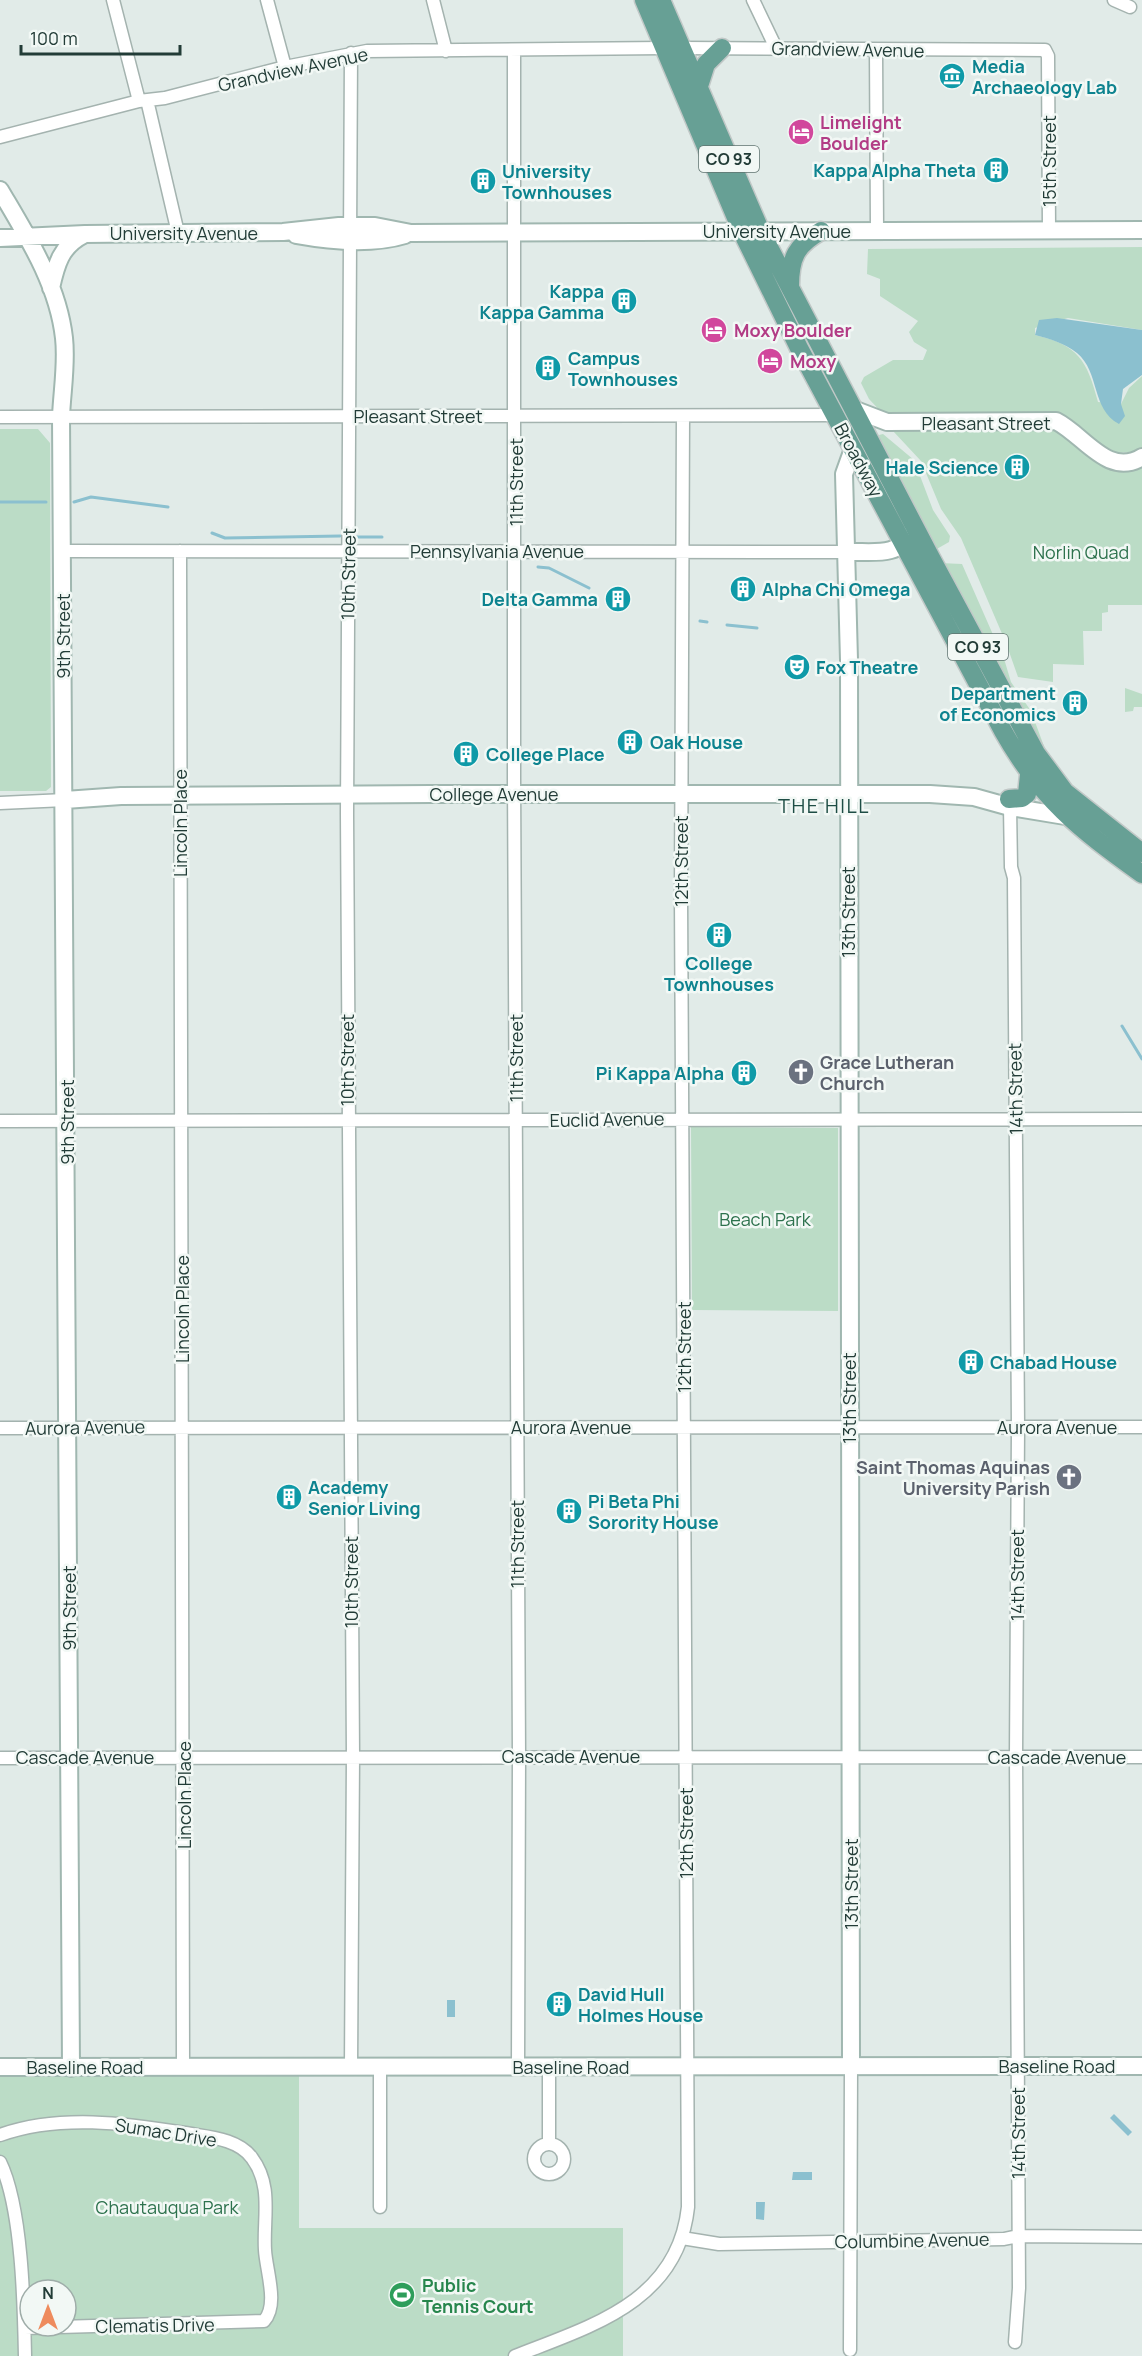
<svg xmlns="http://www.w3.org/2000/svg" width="1142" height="2356" font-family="Manrope,sans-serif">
<rect width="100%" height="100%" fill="#e1ebe8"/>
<path fill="#bbdcc6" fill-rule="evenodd" d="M 1142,247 L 1142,330 L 1068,318 L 1035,328 L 1035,335 C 1078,345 1087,360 1098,402 L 1121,404 L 1129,388 L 1142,376 L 1142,448 L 1138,452 L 1112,453 L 1073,424 L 886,417 L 869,399 L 861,383 L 864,377 L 893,360 L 923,360 L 927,350 L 914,342 L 909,332 L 918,321 L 880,296 L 880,279 L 867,274 L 868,249 Z
M 1051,428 C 1084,438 1101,484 1142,468 L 1142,605 L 1108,605 L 1108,612 L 1102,613 L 1102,631 L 1083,631 L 1084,665 L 1053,664 L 1053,682 L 1018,677 L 1006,643 L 961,538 L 941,509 L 921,461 L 893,431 Z
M 0,429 L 38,429 L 50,443 L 51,787 L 46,791 L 0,791 Z
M 883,434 L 914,460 L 933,510 L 950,536 L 949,542 L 935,550 L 883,452 L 879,435 Z
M 940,563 L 962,564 L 1005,662 L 1011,682 L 1031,711 L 1048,757 Z
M 1125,688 L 1142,694 L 1142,707 L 1134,707 L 1133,711 L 1125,712 Z
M 691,1127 L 838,1128 L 838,1311 L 692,1310 Z
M 0,2076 L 299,2076 L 299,2228 L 623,2228 L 623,2356 L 0,2356 ZM 30,2290 L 66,2290 L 66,2326 L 30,2326 Z"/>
<path fill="#8bc0cf" d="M 1057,318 L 1142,330 L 1142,375 L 1123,389 L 1121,404 L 1125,416 L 1119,424 C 1091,409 1100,372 1077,353 C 1064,343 1050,339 1035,335 L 1039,320 Z
M 447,2000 L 455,2000 L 455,2017 L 447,2017 Z
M 1114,2114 L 1132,2132 L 1128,2136 L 1110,2118 Z
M 793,2172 L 812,2172 L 812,2180 L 792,2180 Z
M 756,2202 L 765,2202 L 764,2220 L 756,2219 Z"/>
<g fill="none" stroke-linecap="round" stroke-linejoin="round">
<path stroke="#8bc0cf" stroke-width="3" d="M 0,502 L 46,502
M 74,502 L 91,497 L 168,507
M 212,533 L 225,538 L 340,536
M 355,537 L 382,537
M 538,567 L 549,568 L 589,588
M 700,621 L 707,622
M 727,625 L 757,628
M 1122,1026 L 1142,1059"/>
<defs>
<path id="street" d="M 113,0 L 139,101
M 267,0 L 285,67
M 433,0 L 446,51
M 753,0 L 776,48
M 1114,0 L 1130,7
M 681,48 L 1045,50 L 1048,56 L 1049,230
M 514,50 L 514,778 L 519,1757 L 518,2067
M 876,50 L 877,230
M 351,53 L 347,814 L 353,1756 L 351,2067
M 147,100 L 178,233
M 0,137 L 139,101 L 165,98 L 285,67 L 367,51 L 664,48
M 0,417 L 836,415
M 62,551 L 848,552
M 180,551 L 183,2067
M 0,803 L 65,800
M 1010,807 L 1011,867 L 1014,878 L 1018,1427 L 1016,1757 L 1019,2288 L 1015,2342
M 0,1121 L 1142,1119
M 0,1428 L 1142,1427
M 0,1758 L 1142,1757
M 0,2135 C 59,2114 126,2123 185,2133 C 207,2137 238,2138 252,2158 C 273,2186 263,2218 265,2250 C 266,2270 279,2305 264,2321 L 25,2328
M 549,2144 L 549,2067
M534 2159a15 15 0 1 1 30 0a15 15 0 1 1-30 0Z
M 0,2162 C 22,2207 24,2304 25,2356
M 380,2207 L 380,2067
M 682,2238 L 719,2244 L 1004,2239 L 1018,2236 L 1142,2237
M 850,2350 L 851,2067
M 515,2356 C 591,2326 678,2302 688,2207 L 681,897 L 683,416"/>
<path id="secondary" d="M 0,190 C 27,236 58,284 64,338 C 67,364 62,391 61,417 L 71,2068
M 296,235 C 329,241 372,245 405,235
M 0,238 L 85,234 L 283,232 L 339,226 L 375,226 L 411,233 L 1142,230
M 51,288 C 56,265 61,246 83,235
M 853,409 L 887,422 L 1056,421 C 1084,435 1108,478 1142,457
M 848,552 C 870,551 900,558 910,533
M 65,800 L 121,796 L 430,794 L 930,794 L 974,797 L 1010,807 L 1065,816
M 0,2067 L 1142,2066
M 851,2067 L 849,660 L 844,474 L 853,449"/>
<path id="primary" d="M 644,0 L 742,232 L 799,348 L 1003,731 C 1042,800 1078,828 1142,874
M 661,0 L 761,232 L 931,558 L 1036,753 L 1065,792 L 1142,853
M 699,86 L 706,64 L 722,48
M 790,286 C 790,258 796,245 821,231
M 1009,799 L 1022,798 L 1027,794 L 1029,775"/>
</defs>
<use href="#street" stroke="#a4b3af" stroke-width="15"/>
<use href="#secondary" stroke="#a0b7b0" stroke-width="20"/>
<use href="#primary" stroke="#c1c8c7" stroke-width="21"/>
<use href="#street" stroke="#fff" stroke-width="12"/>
<use href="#secondary" stroke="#fff" stroke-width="16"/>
<use href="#primary" stroke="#67a095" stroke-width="18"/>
</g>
<defs>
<symbol id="museum-disc" viewBox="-11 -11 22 22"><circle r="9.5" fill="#0f9aa8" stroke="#f2f8f5"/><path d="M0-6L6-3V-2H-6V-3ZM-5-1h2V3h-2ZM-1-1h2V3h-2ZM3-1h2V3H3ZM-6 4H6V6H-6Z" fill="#fff"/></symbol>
<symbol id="hotel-disc" viewBox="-11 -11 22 22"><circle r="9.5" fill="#d1479c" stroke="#f2f8f5"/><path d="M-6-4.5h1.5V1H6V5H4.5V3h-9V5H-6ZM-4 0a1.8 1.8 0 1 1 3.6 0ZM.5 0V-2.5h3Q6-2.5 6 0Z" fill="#fff"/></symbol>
<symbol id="building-disc" viewBox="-11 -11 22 22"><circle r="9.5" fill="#0f9aa8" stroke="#f2f8f5"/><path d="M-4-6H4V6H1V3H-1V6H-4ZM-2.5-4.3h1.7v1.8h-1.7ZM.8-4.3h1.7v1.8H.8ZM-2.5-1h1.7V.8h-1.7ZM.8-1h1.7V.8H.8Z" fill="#fff"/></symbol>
<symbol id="theatre-disc" viewBox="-11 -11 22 22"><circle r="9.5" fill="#0f9aa8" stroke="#f2f8f5"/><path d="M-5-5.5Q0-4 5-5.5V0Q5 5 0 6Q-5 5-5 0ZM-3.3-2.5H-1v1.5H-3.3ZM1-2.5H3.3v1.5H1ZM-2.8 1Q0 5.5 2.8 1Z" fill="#fff"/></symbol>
<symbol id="church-disc" viewBox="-11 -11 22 22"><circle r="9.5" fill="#6b7280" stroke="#f2f8f5"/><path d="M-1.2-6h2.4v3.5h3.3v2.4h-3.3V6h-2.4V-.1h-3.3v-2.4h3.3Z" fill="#fff"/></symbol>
<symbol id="stadium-disc" viewBox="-11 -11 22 22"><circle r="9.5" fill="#2e9e5b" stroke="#f2f8f5"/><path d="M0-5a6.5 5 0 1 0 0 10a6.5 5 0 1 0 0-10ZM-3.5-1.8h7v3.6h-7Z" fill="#fff"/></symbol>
</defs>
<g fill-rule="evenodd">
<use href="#museum-disc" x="937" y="61" width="30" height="30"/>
<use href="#hotel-disc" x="786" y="117" width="30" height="30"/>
<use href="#building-disc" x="981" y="155" width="30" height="30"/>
<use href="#building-disc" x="468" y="166" width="30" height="30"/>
<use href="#building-disc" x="609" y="286" width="30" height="30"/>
<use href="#hotel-disc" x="699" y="315" width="30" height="30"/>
<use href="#hotel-disc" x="755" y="346" width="30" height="30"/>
<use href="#building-disc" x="533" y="353" width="30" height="30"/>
<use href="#building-disc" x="1002" y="452" width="30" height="30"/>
<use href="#building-disc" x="728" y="574" width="30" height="30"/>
<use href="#building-disc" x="603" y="584" width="30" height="30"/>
<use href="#theatre-disc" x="782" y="652" width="30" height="30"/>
<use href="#building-disc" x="1060" y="688" width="30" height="30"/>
<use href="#building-disc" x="615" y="727" width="30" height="30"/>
<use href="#building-disc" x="451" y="739" width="30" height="30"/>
<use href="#building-disc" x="704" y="920" width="30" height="30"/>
<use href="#church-disc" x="786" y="1057" width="30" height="30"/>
<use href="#building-disc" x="729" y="1058" width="30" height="30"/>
<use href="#building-disc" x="956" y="1347" width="30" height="30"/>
<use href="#church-disc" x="1054" y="1462" width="30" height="30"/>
<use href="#building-disc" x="274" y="1482" width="30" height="30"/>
<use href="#building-disc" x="554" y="1496" width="30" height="30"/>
<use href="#building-disc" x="544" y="1989" width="30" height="30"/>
<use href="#stadium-disc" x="387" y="2280" width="30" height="30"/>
</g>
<g text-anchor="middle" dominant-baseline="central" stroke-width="5" stroke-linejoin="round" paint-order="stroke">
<g fill="#f2f8f5" stroke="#607470" stroke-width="1.5">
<rect x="699" y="146" width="60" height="26" rx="4.5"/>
<rect x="948" y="634" width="60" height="26" rx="4.5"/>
</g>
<g font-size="16" font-weight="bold" fill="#223c37">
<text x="729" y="159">CO 93</text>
<text x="978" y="647">CO 93</text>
</g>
<g font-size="18" fill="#223c37" stroke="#f2f8f5">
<text transform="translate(848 49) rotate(1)">Grandview Avenue</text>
<text transform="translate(293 69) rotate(-12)">Grandview Avenue</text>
<text transform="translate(1049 161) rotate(-90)">15th Street</text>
<text x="777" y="231">University Avenue</text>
<text x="184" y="233">University Avenue</text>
<text x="418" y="416">Pleasant Street</text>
<text x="986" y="423">Pleasant Street</text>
<text transform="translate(859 460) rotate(62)">Broadway</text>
<text transform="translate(516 482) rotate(-90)">11th Street</text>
<text x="497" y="551">Pennsylvania Avenue</text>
<text transform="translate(348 574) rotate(-89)">10th Street</text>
<text transform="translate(63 636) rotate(-90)">9th Street</text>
<text x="494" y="794">College Avenue</text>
<text transform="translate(180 823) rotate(-90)">Lincoln Place</text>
<text transform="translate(681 861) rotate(-90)">12th Street</text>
<text transform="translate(848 912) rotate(-90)">13th Street</text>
<text transform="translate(516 1058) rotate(-90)">11th Street</text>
<text transform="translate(347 1060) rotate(-90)">10th Street</text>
<text transform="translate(1015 1089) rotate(-91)">14th Street</text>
<text transform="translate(607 1119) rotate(-1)">Euclid Avenue</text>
<text transform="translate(67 1122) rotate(-90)">9th Street</text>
<text transform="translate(182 1309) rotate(-90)">Lincoln Place</text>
<text transform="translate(684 1347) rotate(-90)">12th Street</text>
<text transform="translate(849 1398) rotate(-90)">13th Street</text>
<text transform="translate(85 1427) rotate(-1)">Aurora Avenue</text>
<text x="571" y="1427">Aurora Avenue</text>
<text x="1057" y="1427">Aurora Avenue</text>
<text transform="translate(517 1544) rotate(-90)">11th Street</text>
<text transform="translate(1017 1575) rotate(-90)">14th Street</text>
<text transform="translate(351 1582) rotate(-90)">10th Street</text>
<text transform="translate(69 1608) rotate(-90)">9th Street</text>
<text x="571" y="1756">Cascade Avenue</text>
<text x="85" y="1757">Cascade Avenue</text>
<text x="1057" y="1757">Cascade Avenue</text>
<text transform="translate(184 1795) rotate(-90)">Lincoln Place</text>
<text transform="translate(686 1833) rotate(-90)">12th Street</text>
<text transform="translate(851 1884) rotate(-90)">13th Street</text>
<text x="1057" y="2066">Baseline Road</text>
<text x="85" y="2067">Baseline Road</text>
<text x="571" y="2067">Baseline Road</text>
<text transform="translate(166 2132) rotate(9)">Sumac Drive</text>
<text transform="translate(1018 2133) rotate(-90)">14th Street</text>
<text transform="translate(912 2240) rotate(-1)">Columbine Avenue</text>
<text transform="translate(155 2325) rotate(-1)">Clematis Drive</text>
</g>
<g font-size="18" font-weight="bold" fill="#0d838f" stroke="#f2f8f5" text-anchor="start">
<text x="972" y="66">Media<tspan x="972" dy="21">Archaeology Lab</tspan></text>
<text x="976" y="170" text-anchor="end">Kappa Alpha Theta</text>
<text x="502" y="171">University<tspan x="502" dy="21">Townhouses</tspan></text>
<text x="604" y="291" text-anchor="end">Kappa<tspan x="604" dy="21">Kappa Gamma</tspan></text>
<text x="568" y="358">Campus<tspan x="568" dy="21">Townhouses</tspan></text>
<text x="998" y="467" text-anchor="end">Hale Science</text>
<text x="762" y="589">Alpha Chi Omega</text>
<text x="598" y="599" text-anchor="end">Delta Gamma</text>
<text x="816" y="667">Fox Theatre</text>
<text x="1056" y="693" text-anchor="end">Department<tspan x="1056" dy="21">of Economics</tspan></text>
<text x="650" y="742">Oak House</text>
<text x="486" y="754">College Place</text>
<text x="719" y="963" text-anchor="middle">College<tspan x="719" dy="21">Townhouses</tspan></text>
<text x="724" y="1073" text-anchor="end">Pi Kappa Alpha</text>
<text x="990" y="1362">Chabad House</text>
<text x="308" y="1487">Academy<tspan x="308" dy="21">Senior Living</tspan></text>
<text x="588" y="1501">Pi Beta Phi<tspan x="588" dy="21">Sorority House</tspan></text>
<text x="578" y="1994">David Hull<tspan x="578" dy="21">Holmes House</tspan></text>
</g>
<g font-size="18" font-weight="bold" fill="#b23c85" stroke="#f2f8f5" text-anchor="start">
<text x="820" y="122">Limelight<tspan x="820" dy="21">Boulder</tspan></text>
<text x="734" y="330">Moxy Boulder</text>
<text x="790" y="361">Moxy</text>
</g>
<g font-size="18" fill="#2d724d" stroke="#f2f8f5">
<text x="1081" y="552">Norlin Quad</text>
<text x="765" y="1219">Beach Park</text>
<text x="167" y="2207">Chautauqua Park</text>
</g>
<g font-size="18" font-weight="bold" fill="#5b616d" stroke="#f2f8f5" text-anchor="start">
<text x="820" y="1062">Grace Lutheran<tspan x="820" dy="21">Church</tspan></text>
<text x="1050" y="1467" text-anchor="end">Saint Thomas Aquinas<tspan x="1050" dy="21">University Parish</tspan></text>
</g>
<g font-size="18" font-weight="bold" fill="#27864d" stroke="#f2f8f5" text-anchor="start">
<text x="422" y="2285">Public<tspan x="422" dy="21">Tennis Court</tspan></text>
</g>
<g font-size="20" letter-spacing="1.5" fill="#1e4d45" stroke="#f2f8f5">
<text x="824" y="805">THE HILL</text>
</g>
</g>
<g transform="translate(48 2308)"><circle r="28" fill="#f2f8f5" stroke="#9fada9" stroke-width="1.5"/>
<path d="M0-4.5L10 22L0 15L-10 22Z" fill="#ee8b5d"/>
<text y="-9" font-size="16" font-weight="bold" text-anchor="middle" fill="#223c37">N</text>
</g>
<path d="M21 45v9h159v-9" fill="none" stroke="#223c37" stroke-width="3"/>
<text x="30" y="45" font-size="18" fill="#223c37" stroke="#f2f8f5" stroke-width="4.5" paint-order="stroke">100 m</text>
</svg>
